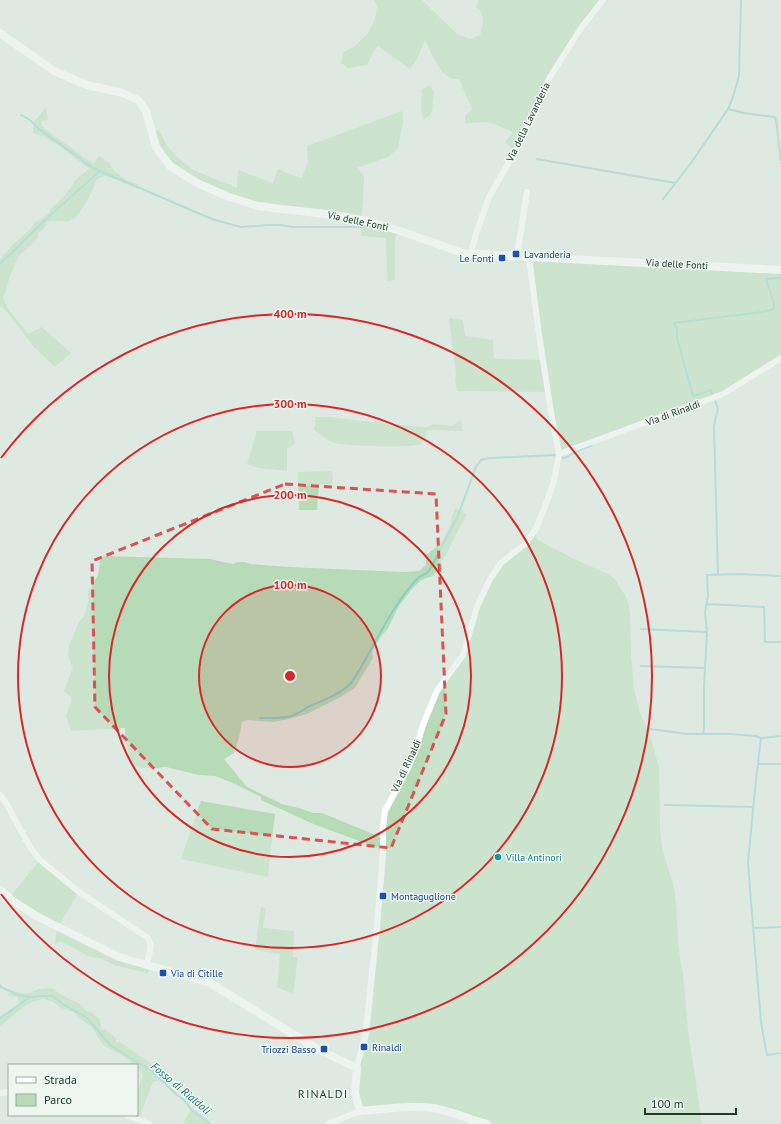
<svg xmlns="http://www.w3.org/2000/svg" width="781" height="1124" font-family="'PT Sans',sans-serif">
<rect width="100%" height="100%" fill="#deeae1"/>
<path fill="#b7dbb7" d="M 374,0 L 422,0 L 457,34 L 470,39 L 480,35 C 483,24 486,14 476,7 L 479,0 L 603,0 L 550,77 L 515,151 L 505,142 L 513,132 L 489,122 L 465,123 L 465,116 L 472,109 L 459,79 C 457,79 455,79 453,79 C 440,76 430,50 425,40 L 416,61 L 410,69 L 378,46 L 373,52 L 367,65 L 348,68 L 341,63 L 343,52 L 354,47 L 368,33 L 375,19 L 377,7 Z
M 427,86 L 431,86 L 434,92 L 432,111 L 429,116 L 423,120 L 421,107 L 422,93 L 421,90 Z
M 46,107 L 48,120 L 42,121 L 41,124 L 44,128 L 93,164 L 99,156 L 109,162 L 114,171 L 128,181 L 138,184 L 138,189 L 107,176 L 104,176 L 97,179 C 93,189 81,217 69,221 C 62,222 55,219 47,222 L 44,229 L 38,233 L 38,237 L 32,244 L 18,257 L 9,279 L 6,291 L 4,294 L 3,298 L 9,310 L 28,334 L 42,327 L 71,353 L 55,367 L 34,347 L 7,312 L 0,306 L 0,259 L 13,244 L 30,230 L 34,223 L 48,214 L 53,206 L 57,204 L 72,186 L 75,180 L 89,169 L 61,147 L 45,137 L 35,134 L 33,132 L 33,123 Z
M 402,111 L 403,123 L 398,148 L 388,157 L 357,168 L 364,176 L 363,202 L 361,220 L 399,230 L 395,239 L 395,280 L 387,281 L 386,238 L 361,236 L 362,231 L 355,219 L 290,210 L 229,197 L 170,166 L 152,132 L 159,130 L 167,146 L 176,156 L 193,170 L 237,188 L 238,170 L 273,183 L 278,169 L 297,177 L 302,178 L 308,163 L 307,146 Z
M 529,257 L 781,270 L 781,358 L 723,394 L 559,454 L 548,392 L 457,391 L 455,380 L 456,374 L 449,318 L 463,320 L 465,336 L 493,340 L 494,359 L 543,360 Z
M 316,417 L 330,417 L 354,420 L 422,427 L 427,427 L 433,424 L 453,426 L 461,420 L 462,431 L 432,430 L 426,431 C 425,435 426,440 422,443 C 415,449 346,446 335,443 C 328,441 320,434 314,430 Z
M 257,431 L 292,431 L 295,444 L 287,449 L 287,471 L 259,468 L 247,464 Z
M 332,471 L 333,483 L 319,485 L 317,510 L 299,510 L 298,472 Z
M 455,508 L 462,510 L 463,512 L 467,515 L 456,534 L 447,553 L 433,576 L 421,580 L 411,590 L 399,606 L 387,630 L 382,635 L 372,651 L 373,658 L 355,688 L 339,698 L 307,714 L 289,719 L 273,722 L 247,720 L 242,722 L 239,738 L 234,753 L 224,759 L 247,787 L 282,804 L 303,809 L 313,813 L 322,813 L 383,838 L 385,811 L 416,749 L 437,691 L 457,664 L 477,607 L 501,563 L 534,532 L 538,540 L 574,559 L 608,574 L 614,578 L 626,597 L 629,606 L 630,614 L 631,655 L 634,689 L 640,713 L 652,741 L 659,768 L 660,828 L 662,848 L 674,888 L 677,914 L 678,945 L 683,975 L 688,1030 L 702,1124 L 487,1124 L 435,1109 L 360,1111 L 357,1068 L 370,1033 L 386,857 L 375,847 L 311,823 L 261,800 L 261,797 L 235,784 L 215,776 L 199,775 L 166,767 L 157,768 L 140,768 L 133,766 L 128,759 L 129,753 L 126,744 L 125,728 L 71,731 L 66,716 L 72,699 L 64,691 L 71,672 L 73,670 L 68,655 L 69,645 L 79,622 L 84,616 L 88,603 L 88,591 L 98,575 L 101,556 L 210,559 L 233,564 L 237,562 L 244,562 L 251,564 L 288,567 L 403,572 L 419,571 L 426,565 L 426,555 L 434,549 L 443,539 L 451,523 L 452,516 Z
M 201,801 L 275,814 L 270,856 L 268,877 L 181,859 Z
M 40,860 L 79,892 L 58,927 L 147,965 L 149,972 L 147,973 L 117,966 L 100,958 L 87,956 L 63,942 L 58,942 L 55,944 L 57,927 L 9,898 Z
M 261,907 L 266,908 L 263,928 L 294,931 L 293,957 L 298,957 L 293,994 L 277,987 L 280,954 L 255,950 Z
M 48,988 L 53,989 L 71,1000 L 78,1002 L 87,1011 L 93,1013 L 99,1019 L 101,1025 L 100,1027 L 102,1030 L 105,1029 L 116,1038 L 116,1042 L 120,1042 L 163,1072 L 161,1080 L 153,1082 L 138,1120 L 128,1115 L 137,1115 L 137,1093 L 143,1075 L 137,1068 L 137,1065 L 133,1065 L 125,1057 L 104,1046 L 91,1026 L 79,1018 L 74,1012 L 60,1008 L 54,1002 L 43,999 L 32,1002 L 25,1006 L 0,1026 L 0,1018 L 21,1004 L 18,1000 L 18,997 L 7,995 L 10,992 L 29,993 L 39,989 Z
M 191,1109 L 211,1124 L 183,1124 Z"/>
<g fill="none" stroke-linecap="round" stroke-linejoin="round">
<path stroke="#85cfc7" stroke-width="2" d="M 728,109 L 744,113 L 774,117 L 776,119 L 781,163
M 21,115 L 30,120 L 39,129 L 93,168 L 205,216 L 215,220 L 241,227 L 258,226 L 267,225 L 281,225 L 292,227 L 374,227
M 537,159 L 675,183
M 663,199 L 691,163 L 728,109 L 732,100 L 739,76 L 741,0
M 0,264 L 46,219 L 100,171
M 718,575 L 714,427 L 715,420 L 718,409 L 711,390 L 693,396 L 677,338 L 677,330 L 674,323 L 762,312 L 774,309 L 774,304 L 766,279 L 781,278
M 707,604 L 764,607 L 765,642 L 781,642
M 641,629 L 706,632
M 641,666 L 705,668
M 260,718 C 270,718 281,719 291,716 C 297,714 303,710 308,707 C 323,700 340,695 352,682 C 374,648 389,609 417,579 C 420,575 426,575 429,571 L 457,518 L 476,467 L 481,460 L 489,458 L 556,455 L 563,458 L 567,457 L 573,453 L 592,445
M 651,729 L 687,734 L 731,734 L 756,736 L 761,738 L 781,736
M 703,733 L 704,729 L 704,686 L 707,632 L 705,612 L 708,596 L 707,575 L 739,574 L 781,576
M 761,738 L 755,789 L 748,862 L 749,877 L 761,1022 L 767,1055 L 781,1053
M 759,764 L 781,764
M 665,805 L 753,807
M 753,928 L 781,927
M 0,985 L 1,987 L 18,995 L 31,997 L 40,996 L 53,996 L 64,1005 L 68,1007 L 87,1018 L 110,1045 L 153,1072 L 176,1094 L 184,1100 L 191,1109 L 211,1124
M 0,1018 L 30,997"/>
<path stroke="#fff" stroke-width="6" d="M 471,253 L 476,234 L 489,197 L 521,141 L 550,77 L 581,28 L 603,0
M 517,256 L 527,192
M 559,454 L 723,394 L 781,358
M 0,795 L 6,803 L 30,847 L 40,860 L 79,892 L 148,938 L 151,946 L 147,965
M 357,1068 L 358,1062 L 365,1038 L 377,927 L 383,852 L 383,827 L 385,811 L 408,768 L 416,749 L 423,725 L 437,691 L 463,655 L 477,607 L 490,579 L 501,563 L 524,545 L 536,529 L 546,504 L 554,481 L 559,454 L 551,412 L 539,334 L 529,257
M 0,1093 L 9,1092
M 126,1115 L 149,1124
M 328,1124 L 360,1111"/>
<path stroke="#fff" stroke-width="8" d="M 0,33 L 54,71 L 87,85 L 123,93 L 138,100 L 146,111 L 156,147 L 170,166 L 197,183 L 229,197 L 239,200 L 258,206 L 290,210 L 335,215 L 371,222 L 400,231 L 463,253 L 529,257 L 781,270
M 0,890 L 13,901 L 38,917 L 119,957 L 210,983 L 285,1029 L 314,1047 L 340,1060 L 357,1068 L 355,1093 L 360,1111 C 384,1109 409,1105 434,1108 C 451,1111 470,1120 487,1124"/>
</g>
<path d="M0 0H781V1124H0ZM 285,484 L 436,494 L 446,714 L 391,848 L 212,829 L 95,707 L 92,561 Z" fill="#deeae1" fill-opacity=".55" fill-rule="evenodd"/>
<path fill="none" stroke="#dc5253" stroke-width="3" stroke-dasharray="8 5" stroke-linejoin="round" d="M 285,484 L 436,494 L 446,714 L 391,848 L 212,829 L 95,707 L 92,561 Z"/>
<circle cx="290" cy="676" r="91" fill="#d62828" fill-opacity=".12"/>
<g fill="none" stroke="#d62828" stroke-width="2">
<circle cx="290" cy="676" r="91"/>
<circle cx="290" cy="676" r="181"/>
<circle cx="290" cy="676" r="272"/>
<path d="M1 458A362 362 0 1 1 1 894"/>
</g>
<g fill="#1a4fb4" stroke="#eef6f0" stroke-width="1.5">
<rect x="512" y="250" width="8" height="8" rx="2"/>
<rect x="498" y="254" width="8" height="8" rx="2"/>
<rect x="379" y="892" width="8" height="8" rx="2"/>
<rect x="159" y="969" width="8" height="8" rx="2"/>
<rect x="360" y="1043" width="8" height="8" rx="2"/>
<rect x="320" y="1045" width="8" height="8" rx="2"/>
</g>
<circle fill="#0f9aa8" stroke="#eef6f0" stroke-width="1.5" cx="498" cy="857" r="4"/>
<g text-anchor="middle" dominant-baseline="central" stroke-width="3" stroke-linejoin="round" paint-order="stroke">
<g font-size="10" fill="#20392c" stroke="#eef6f0">
<text transform="translate(528 122) rotate(-64)">Via della Lavanderia</text>
<text transform="translate(358 221) rotate(12)">Via delle Fonti</text>
<text transform="translate(677 264) rotate(3)">Via delle Fonti</text>
<text transform="translate(673 413) rotate(-20)">Via di Rinaldi</text>
<text transform="translate(406 766) rotate(-65)">Via di Rinaldi</text>
</g>
<g font-size="10" fill="#164399" stroke="#eef6f0" text-anchor="start">
<text x="524" y="254">Lavanderia</text>
<text x="494" y="258" text-anchor="end">Le Fonti</text>
<text x="391" y="896">Montaguglione</text>
<text x="171" y="973">Via di Citille</text>
<text x="372" y="1047">Rinaldi</text>
<text x="316" y="1049" text-anchor="end">Triozzi Basso</text>
</g>
<g font-size="10" fill="#0d838f" stroke="#eef6f0" text-anchor="start">
<text x="506" y="857">Villa Antinori</text>
</g>
<g font-size="11" font-style="italic" fill="#1b746b" stroke="#eef6f0">
<text transform="translate(181 1088) rotate(40)">Fosso di Rialdoli</text>
</g>
<g font-size="12" letter-spacing="1" fill="#1c4a33" stroke="#eef6f0">
<text x="323" y="1093">RINALDI</text>
</g>
</g>
<circle cx="290" cy="676" r="6" fill="#d62828" stroke="#eef6f0" stroke-width="2"/>
<g font-size="12" text-anchor="middle" font-weight="bold" fill="#d62828" stroke="#eef6f0" stroke-width="3" stroke-linejoin="round" paint-order="stroke">
<text x="290" y="318">400 m</text>
<text x="290" y="408">300 m</text>
<text x="290" y="499">200 m</text>
<text x="290" y="589">100 m</text>
</g>
<rect x="8" y="1064" width="130" height="52" fill="#eef6f0" stroke="#9caaa2"/>
<rect x="16" y="1077" width="20" height="6" fill="#ffffff" stroke="#9caaa2"/>
<text x="44" y="1084" font-size="12" fill="#20392c">Strada</text>
<rect x="16" y="1094" width="20" height="12" fill="#b7dbb7" stroke="#9caaa2"/>
<text x="44" y="1104" font-size="12" fill="#20392c">Parco</text>
<path d="M645 1108v6h91v-6" fill="none" stroke="#20392c" stroke-width="2"/>
<text x="651" y="1108" font-size="12" fill="#20392c" stroke="#eef6f0" stroke-width="3" paint-order="stroke">100 m</text>
</svg>
